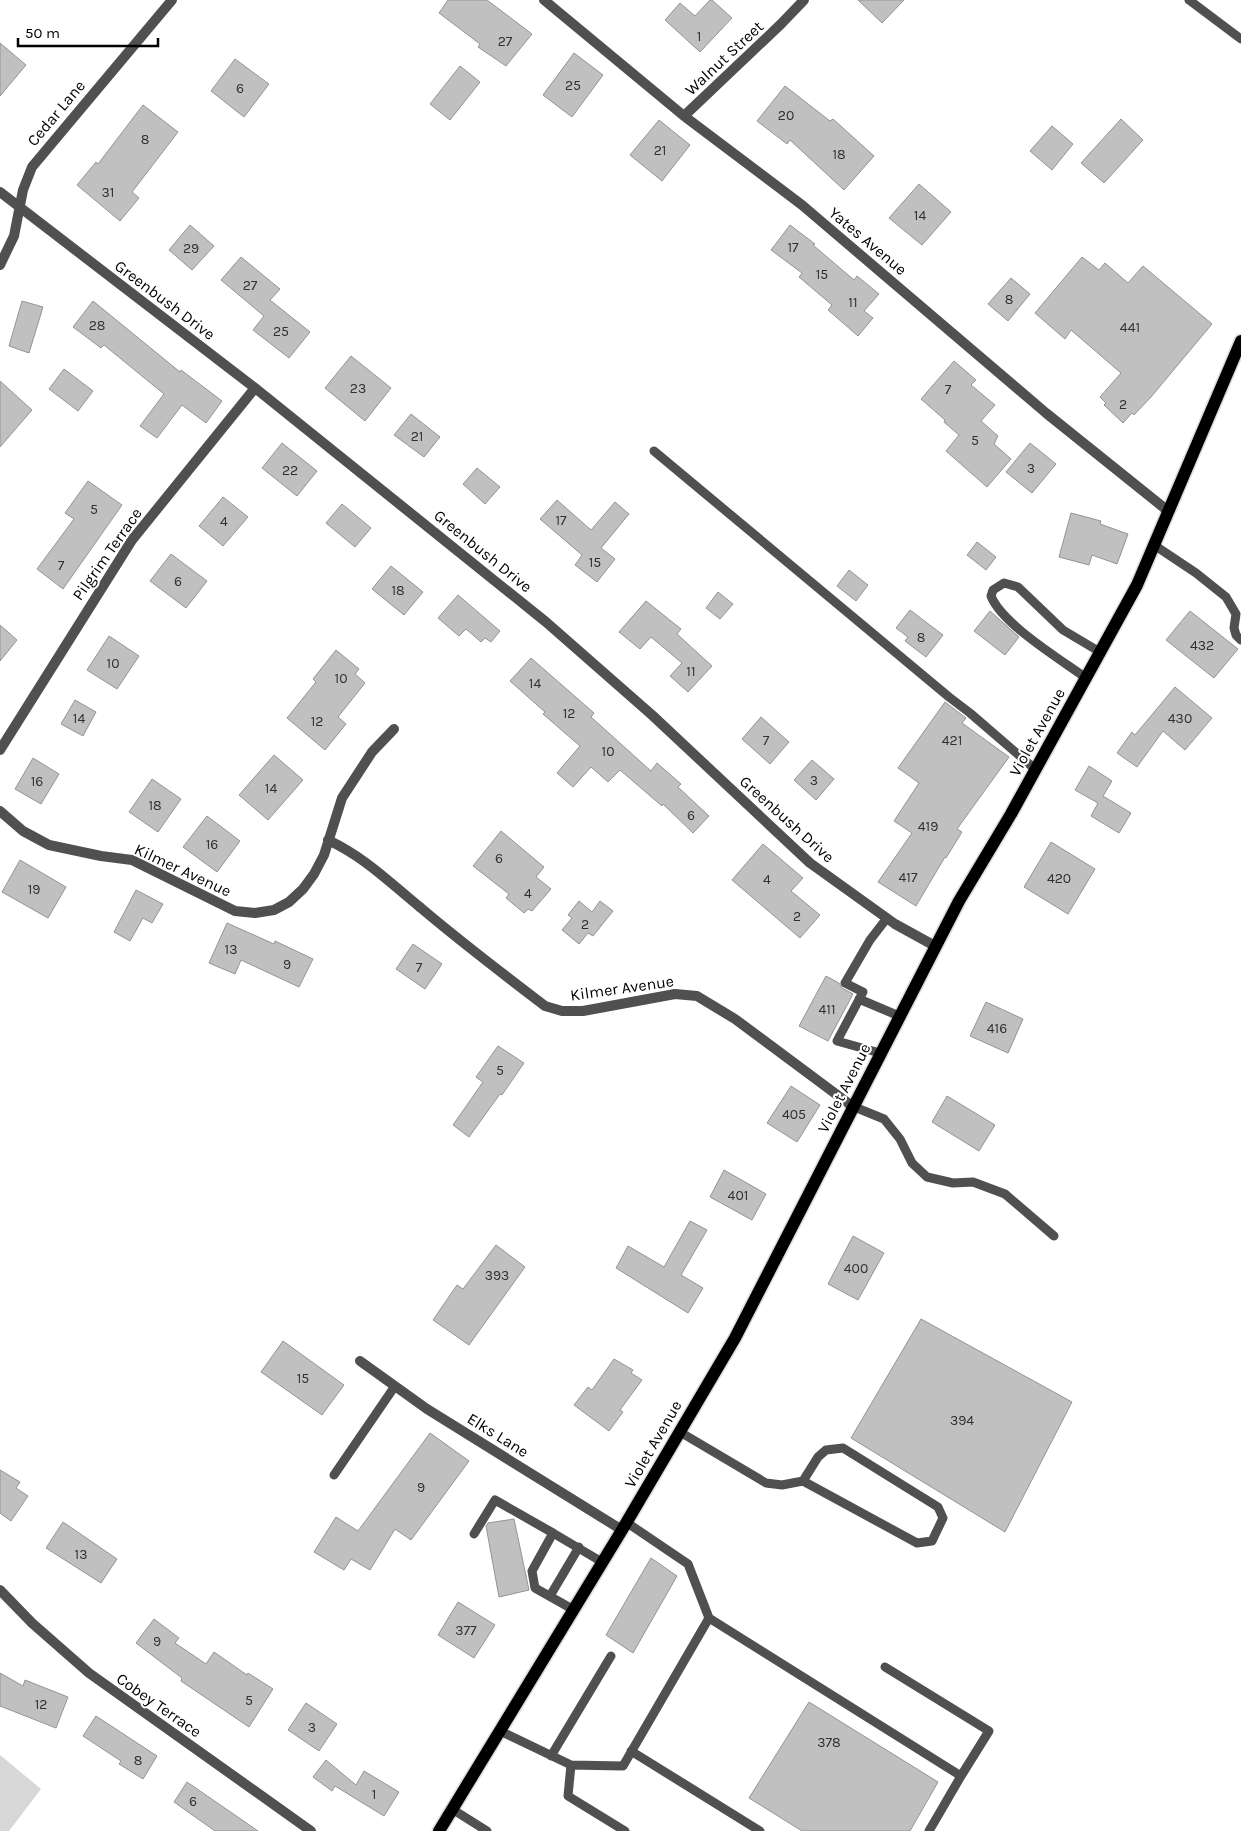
<svg xmlns="http://www.w3.org/2000/svg" width="1241" height="1831" font-family="Karla,sans-serif">
<rect width="100%" height="100%" fill="#fff"/>
<path fill="#d7d7d7" d="M 0,1755 L 41,1789 L 9,1831 L 0,1831 Z"/>
<path fill="#c0c0c0" stroke="#949494" d="M 448,0 L 487,0 L 532,34 L 506,66 L 478,47 L 480,44 L 439,13 Z
M 710,0 L 712,0 L 732,18 L 700,52 L 665,20 L 680,3 L 695,16 Z
M 858,0 L 904,0 L 882,23 Z
M 0,43 L 26,65 L 0,96 Z
M 574,53 L 603,75 L 572,117 L 543,95 Z
M 235,59 L 269,84 L 244,117 L 211,91 Z
M 460,66 L 480,82 L 450,120 L 430,104 Z
M 785,86 L 830,121 L 833,119 L 874,156 L 844,190 L 790,140 L 787,144 L 757,121 Z
M 143,105 L 178,132 L 132,192 L 139,198 L 120,221 L 77,185 L 96,162 L 98,164 Z
M 1121,119 L 1143,140 L 1104,183 L 1081,163 Z
M 659,120 L 690,145 L 662,181 L 630,155 Z
M 1052,126 L 1073,144 L 1052,170 L 1030,151 Z
M 919,184 L 951,212 L 922,245 L 889,218 Z
M 190,225 L 214,246 L 192,270 L 169,250 Z
M 790,225 L 815,244 L 813,245 L 854,280 L 857,276 L 879,294 L 864,311 L 873,318 L 858,336 L 828,310 L 832,305 L 799,277 L 802,273 L 771,250 Z
M 241,257 L 280,289 L 270,300 L 310,332 L 289,358 L 253,330 L 264,316 L 221,280 Z
M 1082,257 L 1099,270 L 1105,263 L 1128,283 L 1143,266 L 1212,324 L 1151,397 L 1134,415 L 1132,413 L 1123,423 L 1104,405 L 1106,403 L 1100,397 L 1121,373 L 1071,330 L 1065,339 L 1035,313 Z
M 1011,278 L 1030,294 L 1008,321 L 988,304 Z
M 22,301 L 43,307 L 29,353 L 9,346 Z
M 93,301 L 180,372 L 181,370 L 222,401 L 206,423 L 182,405 L 157,438 L 140,426 L 164,394 L 104,345 L 101,348 L 73,327 Z
M 351,356 L 391,388 L 365,421 L 325,388 Z
M 954,361 L 976,380 L 971,385 L 995,405 L 981,421 L 998,436 L 994,444 L 1011,459 L 987,487 L 946,451 L 959,435 L 944,422 L 945,420 L 921,399 Z
M 64,369 L 93,391 L 78,411 L 49,389 Z
M 0,381 L 32,410 L 0,447 Z
M 411,414 L 440,437 L 424,457 L 394,435 Z
M 282,443 L 317,471 L 297,496 L 262,468 Z
M 1030,443 L 1056,464 L 1032,493 L 1006,472 Z
M 477,468 L 500,487 L 485,504 L 463,484 Z
M 88,481 L 122,505 L 63,589 L 37,569 L 74,519 L 65,513 Z
M 223,497 L 248,517 L 223,546 L 199,526 Z
M 557,500 L 591,530 L 615,502 L 629,514 L 601,548 L 615,559 L 597,582 L 575,565 L 582,555 L 540,519 Z
M 342,504 L 371,528 L 355,547 L 326,523 Z
M 1071,513 L 1101,521 L 1100,524 L 1128,534 L 1117,564 L 1092,555 L 1089,565 L 1059,557 Z
M 977,542 L 996,557 L 986,570 L 967,555 Z
M 171,554 L 207,581 L 186,608 L 150,581 Z
M 391,566 L 423,592 L 404,615 L 372,589 Z
M 849,570 L 868,585 L 856,601 L 837,586 Z
M 718,592 L 733,604 L 720,619 L 706,608 Z
M 458,595 L 500,631 L 491,642 L 485,638 L 481,642 L 466,629 L 459,636 L 438,618 Z
M 646,601 L 681,629 L 677,634 L 712,666 L 688,692 L 670,676 L 682,663 L 651,637 L 640,649 L 619,632 Z
M 910,610 L 943,635 L 926,657 L 905,641 L 908,637 L 896,628 Z
M 990,611 L 1019,637 L 1005,655 L 974,631 Z
M 1190,611 L 1238,649 L 1214,678 L 1166,640 Z
M 0,625 L 17,640 L 0,661 Z
M 109,636 L 139,656 L 117,689 L 87,670 Z
M 336,650 L 359,669 L 355,674 L 365,683 L 338,717 L 346,724 L 325,750 L 287,718 L 316,682 L 313,679 Z
M 531,658 L 594,713 L 591,717 L 651,771 L 657,763 L 681,784 L 678,787 L 709,816 L 693,833 L 663,804 L 662,806 L 620,770 L 608,782 L 591,767 L 573,787 L 557,773 L 580,746 L 543,714 L 545,712 L 510,681 Z
M 1175,687 L 1212,718 L 1185,750 L 1163,731 L 1137,767 L 1117,753 L 1132,732 L 1135,735 Z
M 75,700 L 96,712 L 83,736 L 61,724 Z
M 945,702 L 966,718 L 962,723 L 1009,757 L 957,829 L 962,832 L 946,858 L 945,857 L 916,906 L 878,882 L 912,833 L 894,821 L 919,783 L 898,768 Z
M 761,717 L 789,742 L 770,764 L 742,739 Z
M 274,755 L 303,780 L 268,820 L 239,795 Z
M 33,758 L 59,774 L 41,804 L 15,789 Z
M 812,760 L 834,779 L 816,800 L 794,780 Z
M 1089,766 L 1112,781 L 1103,796 L 1131,813 L 1119,833 L 1091,816 L 1098,803 L 1075,790 Z
M 152,779 L 181,799 L 158,832 L 129,812 Z
M 207,816 L 240,841 L 217,872 L 183,847 Z
M 501,831 L 544,867 L 536,877 L 551,889 L 532,911 L 528,909 L 524,913 L 506,898 L 509,894 L 473,866 Z
M 1051,842 L 1095,869 L 1068,914 L 1024,887 Z
M 763,844 L 803,878 L 791,891 L 820,915 L 800,938 L 732,880 Z
M 20,860 L 66,887 L 48,918 L 2,892 Z
M 136,890 L 163,904 L 152,923 L 143,918 L 130,941 L 114,932 Z
M 579,901 L 592,912 L 600,901 L 613,911 L 593,936 L 588,933 L 579,944 L 562,930 L 572,918 L 568,915 Z
M 227,923 L 274,944 L 275,941 L 313,959 L 299,987 L 241,960 L 235,974 L 209,963 Z
M 413,944 L 442,964 L 425,989 L 396,969 Z
M 826,976 L 839,983 L 842,988 L 853,994 L 828,1041 L 799,1026 Z
M 986,1002 L 1023,1019 L 1008,1053 L 970,1036 Z
M 498,1046 L 524,1063 L 502,1095 L 500,1094 L 469,1137 L 453,1125 L 483,1082 L 476,1077 Z
M 791,1086 L 820,1105 L 797,1142 L 767,1123 Z
M 947,1096 L 995,1125 L 979,1151 L 932,1122 Z
M 724,1170 L 766,1194 L 752,1220 L 710,1197 Z
M 690,1221 L 707,1230 L 681,1275 L 703,1288 L 688,1313 L 616,1268 L 628,1246 L 664,1267 Z
M 853,1236 L 884,1253 L 858,1300 L 828,1284 Z
M 496,1245 L 525,1267 L 469,1345 L 433,1320 L 457,1285 L 463,1289 Z
M 921,1319 L 1072,1402 L 1005,1532 L 851,1438 Z
M 283,1341 L 344,1385 L 322,1415 L 261,1372 Z
M 614,1359 L 633,1370 L 631,1373 L 642,1380 L 620,1410 L 623,1412 L 609,1431 L 574,1405 L 588,1387 L 592,1390 Z
M 430,1433 L 469,1461 L 411,1540 L 395,1529 L 370,1570 L 351,1559 L 344,1570 L 314,1552 L 336,1517 L 358,1531 Z
M 0,1470 L 20,1482 L 16,1488 L 28,1496 L 11,1521 L 0,1513 Z
M 514,1519 L 529,1590 L 499,1597 L 486,1526 L 488,1523 Z
M 63,1522 L 117,1559 L 101,1583 L 46,1548 Z
M 651,1558 L 677,1576 L 633,1653 L 606,1635 Z
M 458,1602 L 495,1625 L 474,1658 L 438,1635 Z
M 154,1619 L 179,1638 L 175,1643 L 206,1664 L 214,1652 L 247,1675 L 248,1673 L 273,1689 L 249,1727 L 181,1681 L 182,1678 L 136,1643 Z
M 0,1673 L 23,1686 L 25,1680 L 68,1697 L 56,1728 L 0,1706 Z
M 809,1702 L 938,1782 L 910,1831 L 802,1831 L 749,1798 Z
M 306,1703 L 337,1724 L 319,1751 L 288,1730 Z
M 96,1716 L 157,1756 L 143,1779 L 119,1764 L 121,1761 L 83,1736 Z
M 326,1760 L 356,1785 L 364,1771 L 399,1792 L 384,1816 L 335,1786 L 332,1791 L 313,1777 Z
M 187,1782 L 258,1831 L 215,1831 L 174,1802 Z"/>
<g fill="none" stroke-linecap="round" stroke-linejoin="round">
<defs>
<path id="primary" d="M 439,1831 L 622,1530 L 735,1338 L 959,901 L 1011,814 L 1137,585 L 1241,341"/>
</defs>
<use href="#primary" stroke="#dbdbdb" stroke-width="15"/>
<path stroke="#505050" stroke-width="9" d="M 1189,0 L 1241,39
M 654,451 L 949,697 L 970,713 L 1035,769
M 1154,545 L 1196,573 L 1226,597 L 1236,614 L 1234,628 L 1236,635 L 1241,640
M 1086,678 C 1060,659 1002,624 991,596 L 993,590 L 1004,583 L 1018,587 L 1063,630 L 1100,652
M 859,999 L 899,1016
M 880,1053 L 837,1041 L 863,992 L 845,983 L 870,940 L 887,918
M 852,1106 L 884,1119 L 900,1139 L 912,1163 L 927,1177 L 953,1183 L 973,1182 L 1005,1194 L 1054,1236
M 680,1432 L 766,1483 L 782,1485 L 803,1481 L 818,1457 L 826,1450 L 843,1448 L 938,1507 L 943,1518 L 932,1541 L 917,1543 L 803,1481
M 334,1475 L 395,1386
M 474,1534 L 495,1500 L 553,1533
M 550,1596 L 579,1547
M 574,1610 L 535,1588 L 532,1571 L 553,1533 L 602,1562
M 709,1618 L 961,1776 L 929,1831
M 885,1667 L 989,1731 L 961,1776
M 500,1731 L 571,1765 L 623,1766 L 709,1618 L 688,1564 L 626,1522
M 631,1751 L 760,1831
M 551,1756 L 611,1656
M 571,1765 L 568,1796 L 625,1831
M 452,1809 L 487,1831"/>
<path stroke="#505050" stroke-width="10" d="M 544,0 L 684,116 L 802,205 L 1046,413 L 1168,511
M 684,116 L 781,24 L 804,0
M 0,192 L 255,388 L 546,622 L 652,715 L 810,863 L 895,924 L 935,946
M 0,265 L 14,236 L 23,190 L 32,167 L 172,0
M 0,750 L 132,540 L 255,388
M 0,811 L 23,831 L 49,845 L 101,856 L 132,860 L 235,911 L 255,913 L 274,910 L 289,902 L 303,889 L 314,874 L 324,855 L 342,798 L 372,752 L 394,729
M 328,840 C 366,858 389,882 421,908 C 461,942 503,974 545,1006 L 562,1011 L 583,1011 L 675,994 L 697,996 L 735,1019 L 852,1106
M 360,1361 L 427,1409 L 622,1530
M 0,1590 L 32,1623 L 89,1673 L 311,1831"/>
<use href="#primary" stroke="#000" stroke-width="12"/>
</g>
<g text-anchor="middle" dominant-baseline="central" stroke-width="4" stroke-linejoin="round" paint-order="stroke">
<g font-size="14" fill="#303030">
<text x="699" y="36">1</text>
<text x="505" y="41">27</text>
<text x="573" y="85">25</text>
<text x="240" y="88">6</text>
<text x="786" y="115">20</text>
<text x="145" y="139">8</text>
<text x="660" y="150">21</text>
<text x="839" y="154">18</text>
<text x="108" y="192">31</text>
<text x="920" y="215">14</text>
<text x="793" y="247">17</text>
<text x="191" y="248">29</text>
<text x="822" y="274">15</text>
<text x="250" y="285">27</text>
<text x="1009" y="299">8</text>
<text x="853" y="302">11</text>
<text x="97" y="325">28</text>
<text x="1130" y="327">441</text>
<text x="281" y="331">25</text>
<text x="358" y="388">23</text>
<text x="948" y="389">7</text>
<text x="1123" y="404">2</text>
<text x="417" y="436">21</text>
<text x="975" y="440">5</text>
<text x="1031" y="468">3</text>
<text x="290" y="470">22</text>
<text x="94" y="509">5</text>
<text x="561" y="520">17</text>
<text x="224" y="521">4</text>
<text x="595" y="562">15</text>
<text x="61" y="565">7</text>
<text x="178" y="581">6</text>
<text x="398" y="590">18</text>
<text x="921" y="637">8</text>
<text x="1202" y="645">432</text>
<text x="113" y="663">10</text>
<text x="691" y="671">11</text>
<text x="341" y="678">10</text>
<text x="535" y="683">14</text>
<text x="569" y="713">12</text>
<text x="79" y="718">14</text>
<text x="1180" y="718">430</text>
<text x="317" y="721">12</text>
<text x="766" y="740">7</text>
<text x="952" y="740">421</text>
<text x="608" y="751">10</text>
<text x="814" y="780">3</text>
<text x="37" y="781">16</text>
<text x="271" y="788">14</text>
<text x="155" y="805">18</text>
<text x="691" y="815">6</text>
<text x="928" y="826">419</text>
<text x="212" y="844">16</text>
<text x="499" y="858">6</text>
<text x="908" y="877">417</text>
<text x="1059" y="878">420</text>
<text x="767" y="879">4</text>
<text x="34" y="889">19</text>
<text x="528" y="893">4</text>
<text x="797" y="916">2</text>
<text x="585" y="924">2</text>
<text x="231" y="949">13</text>
<text x="287" y="964">9</text>
<text x="419" y="967">7</text>
<text x="827" y="1009">411</text>
<text x="997" y="1028">416</text>
<text x="500" y="1070">5</text>
<text x="794" y="1114">405</text>
<text x="738" y="1195">401</text>
<text x="856" y="1268">400</text>
<text x="497" y="1275">393</text>
<text x="303" y="1378">15</text>
<text x="962" y="1420">394</text>
<text x="421" y="1487">9</text>
<text x="81" y="1554">13</text>
<text x="466" y="1630">377</text>
<text x="157" y="1641">9</text>
<text x="249" y="1700">5</text>
<text x="41" y="1704">12</text>
<text x="312" y="1727">3</text>
<text x="829" y="1742">378</text>
<text x="138" y="1760">8</text>
<text x="374" y="1794">1</text>
<text x="193" y="1801">6</text>
</g>
<g font-size="16" fill="#000" stroke="#fff">
<text transform="translate(724 58) rotate(-43)">Walnut Street</text>
<text transform="translate(56 113) rotate(-50)">Cedar Lane</text>
<text transform="translate(868 241) rotate(40)">Yates Avenue</text>
<text transform="translate(165 300) rotate(37)">Greenbush Drive</text>
<text transform="translate(483 551) rotate(39)">Greenbush Drive</text>
<text transform="translate(107 554) rotate(-55)">Pilgrim Terrace</text>
<text transform="translate(1037 732) rotate(-61)">Violet Avenue</text>
<text transform="translate(787 819) rotate(42)">Greenbush Drive</text>
<text transform="translate(183 870) rotate(25)">Kilmer Avenue</text>
<text transform="translate(622 988) rotate(-8)">Kilmer Avenue</text>
<text transform="translate(844 1088) rotate(-63)">Violet Avenue</text>
<text transform="translate(498 1435) rotate(32)">Elks Lane</text>
<text transform="translate(653 1444) rotate(-60)">Violet Avenue</text>
<text transform="translate(159 1705) rotate(35)">Cobey Terrace</text>
</g>
</g>
<path d="M18 38v8h140v-8" fill="none" stroke="#000000" stroke-width="2.5"/>
<text x="25" y="38" font-size="15" fill="#000000" stroke="#ffffff" stroke-width="4" paint-order="stroke">50 m</text>
</svg>
